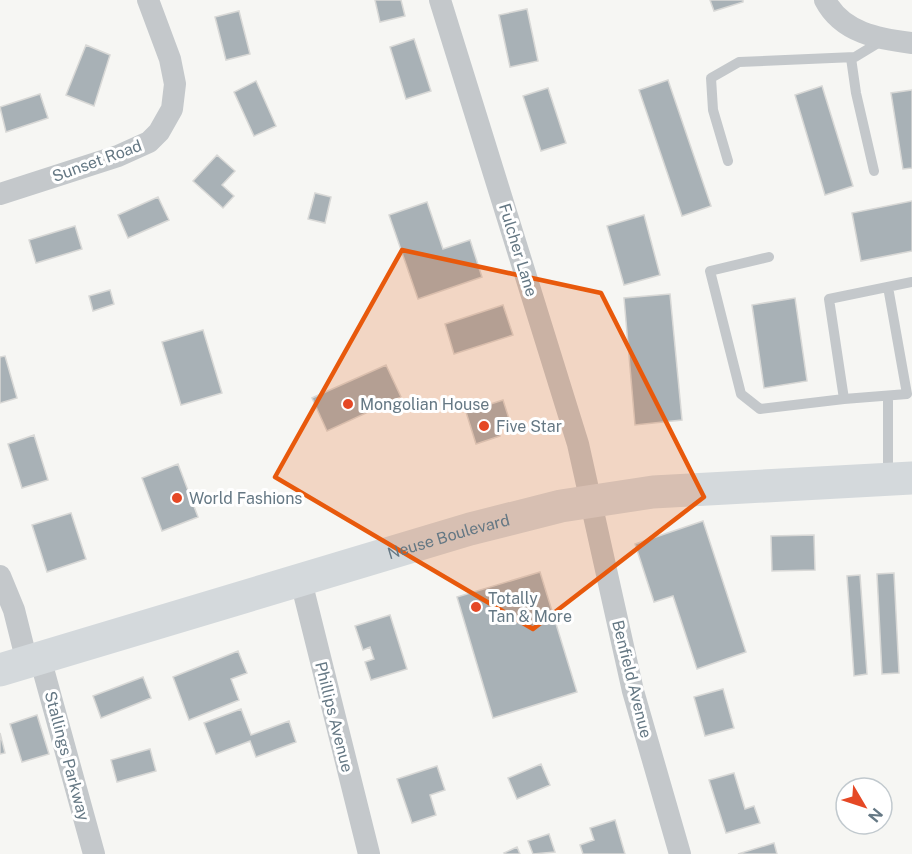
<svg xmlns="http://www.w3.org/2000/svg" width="912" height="854" font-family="'Public Sans',sans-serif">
<rect width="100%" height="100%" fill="#f6f6f3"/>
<path fill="#a8b1b6" stroke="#d8d8d6" stroke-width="1.5" d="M 375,0 L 401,0 L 405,16 L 380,22 Z
M 710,0 L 743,0 L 743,2 L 714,11 Z
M 527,9 L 538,61 L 510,67 L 499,15 Z
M 239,11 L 250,54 L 226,60 L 215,17 Z
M 414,39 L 431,91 L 406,99 L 390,47 Z
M 86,45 L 110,55 L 94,106 L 66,95 Z
M 668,80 L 711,206 L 682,216 L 639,90 Z
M 256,81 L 276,126 L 254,136 L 234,92 Z
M 822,86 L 853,186 L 825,195 L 795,95 Z
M 548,88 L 566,143 L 541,151 L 523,96 Z
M 912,90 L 912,168 L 903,169 L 891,93 Z
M 40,94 L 48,118 L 6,132 L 0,107 Z
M 217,155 L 235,171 L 222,185 L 234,196 L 223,208 L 193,181 Z
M 315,193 L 331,197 L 325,223 L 308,219 Z
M 158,197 L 169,220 L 128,238 L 118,215 Z
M 912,201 L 912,251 L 861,261 L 852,213 Z
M 427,202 L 443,249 L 470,240 L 482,277 L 418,299 L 389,215 Z
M 644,215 L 660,275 L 624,285 L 607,226 Z
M 75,226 L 82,249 L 36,263 L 29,240 Z
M 110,290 L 114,304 L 93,311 L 89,296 Z
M 670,294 L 682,420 L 635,425 L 624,298 Z
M 795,298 L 807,381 L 764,388 L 752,305 Z
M 503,305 L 513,335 L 454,354 L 445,324 Z
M 203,330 L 222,393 L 181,405 L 162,342 Z
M 5,356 L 17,398 L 0,403 L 0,357 Z
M 386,365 L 401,397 L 327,431 L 312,398 Z
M 503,400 L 511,425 L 498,430 L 500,436 L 476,444 L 466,412 Z
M 34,435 L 48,480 L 22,488 L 8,444 Z
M 178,464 L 198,517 L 162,531 L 142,478 Z
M 71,513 L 86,559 L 47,572 L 32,525 Z
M 703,521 L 746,652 L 697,669 L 673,596 L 654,602 L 635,544 Z
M 814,535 L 815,570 L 772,571 L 771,536 Z
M 540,572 L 577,692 L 493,718 L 457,597 Z
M 894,573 L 899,673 L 882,674 L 877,574 Z
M 860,575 L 867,674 L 854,676 L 847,576 Z
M 390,615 L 407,669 L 371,680 L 365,662 L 374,659 L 370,647 L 363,650 L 355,626 Z
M 238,651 L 247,673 L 231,679 L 239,700 L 189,720 L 173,677 Z
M 143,677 L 151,698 L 101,718 L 93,696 Z
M 723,689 L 734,728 L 705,736 L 694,697 Z
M 241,709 L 251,735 L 289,721 L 296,742 L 256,757 L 250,741 L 216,754 L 204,723 Z
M 37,715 L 49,754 L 22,762 L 10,724 Z
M 0,733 L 5,753 L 0,754 Z
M 150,749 L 156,771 L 117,782 L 111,760 Z
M 541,764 L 550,785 L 517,799 L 508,778 Z
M 437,766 L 445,790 L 430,795 L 436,815 L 412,823 L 397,779 Z
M 734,773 L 745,809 L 754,806 L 760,823 L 726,833 L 709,780 Z
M 615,820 L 625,854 L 583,854 L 580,845 L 594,840 L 590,828 Z
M 549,834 L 555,852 L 533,854 L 528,841 Z
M 774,843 L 777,854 L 738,854 Z
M 517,847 L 520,854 L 505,854 L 504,853 Z"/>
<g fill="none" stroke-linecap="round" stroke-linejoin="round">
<path stroke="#c4c8cb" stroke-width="10" d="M 851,58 L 856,93 L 874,171
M 728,161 L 713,110 L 711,78 L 739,62 L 855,57 L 883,40
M 769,257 L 710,271 L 741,394 L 760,409 L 844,399
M 888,287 L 907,394 L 844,399 L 829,299 L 912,282
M 888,396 L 888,476"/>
<path stroke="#c4c8cb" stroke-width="22" d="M 440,0 L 578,444 L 633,691 L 680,854
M 825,0 C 842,33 879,39 912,43
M 0,194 L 118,156 L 149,142 L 159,132 L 172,109 L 175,84 L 170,59 L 148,0
M 0,576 L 14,610 L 27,662
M 301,581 L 369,854
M 40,658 L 94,854"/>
<path stroke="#d4d9dc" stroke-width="33" id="s1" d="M 0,670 L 470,529 L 561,506 L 653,492 L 912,478"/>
</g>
<path fill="#e8590c" fill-opacity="0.2" stroke="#e8590c" stroke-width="4.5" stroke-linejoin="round" d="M 402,250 L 601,293 L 704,497 L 533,629 L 275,477 Z"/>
<g fill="#e54825" stroke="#fff" stroke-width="2">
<circle cx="348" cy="404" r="6"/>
<circle cx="484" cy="426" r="6"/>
<circle cx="177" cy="498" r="6"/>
<circle cx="476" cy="607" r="6"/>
</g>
<g text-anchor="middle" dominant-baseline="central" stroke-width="6" stroke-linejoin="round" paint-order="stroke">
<g font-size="16" fill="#657884" stroke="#fff">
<text transform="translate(97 161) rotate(-20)">Sunset Road</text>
<text transform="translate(518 250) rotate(73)">Fulcher Lane</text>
<text stroke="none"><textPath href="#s1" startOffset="468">Neuse Boulevard</textPath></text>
<text transform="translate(632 679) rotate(76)">Benfield Avenue</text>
<text transform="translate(334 717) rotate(76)">Phillips Avenue</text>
<text transform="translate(67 756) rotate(75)">Stallings Parkway</text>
</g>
<g font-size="16" fill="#657884" stroke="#fff" text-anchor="start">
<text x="360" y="404">Mongolian House</text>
<text x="496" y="426">Five Star</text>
<text x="189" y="498">World Fashions</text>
<text x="488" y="598">Totally<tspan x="488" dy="18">Tan &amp; More</tspan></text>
</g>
</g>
<g transform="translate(864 806) rotate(129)"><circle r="28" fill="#ffffff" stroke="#c1c9ce" stroke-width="1.5"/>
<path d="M0-4.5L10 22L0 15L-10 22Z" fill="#e54825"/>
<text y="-9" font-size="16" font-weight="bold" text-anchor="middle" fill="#657884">N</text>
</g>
</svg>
